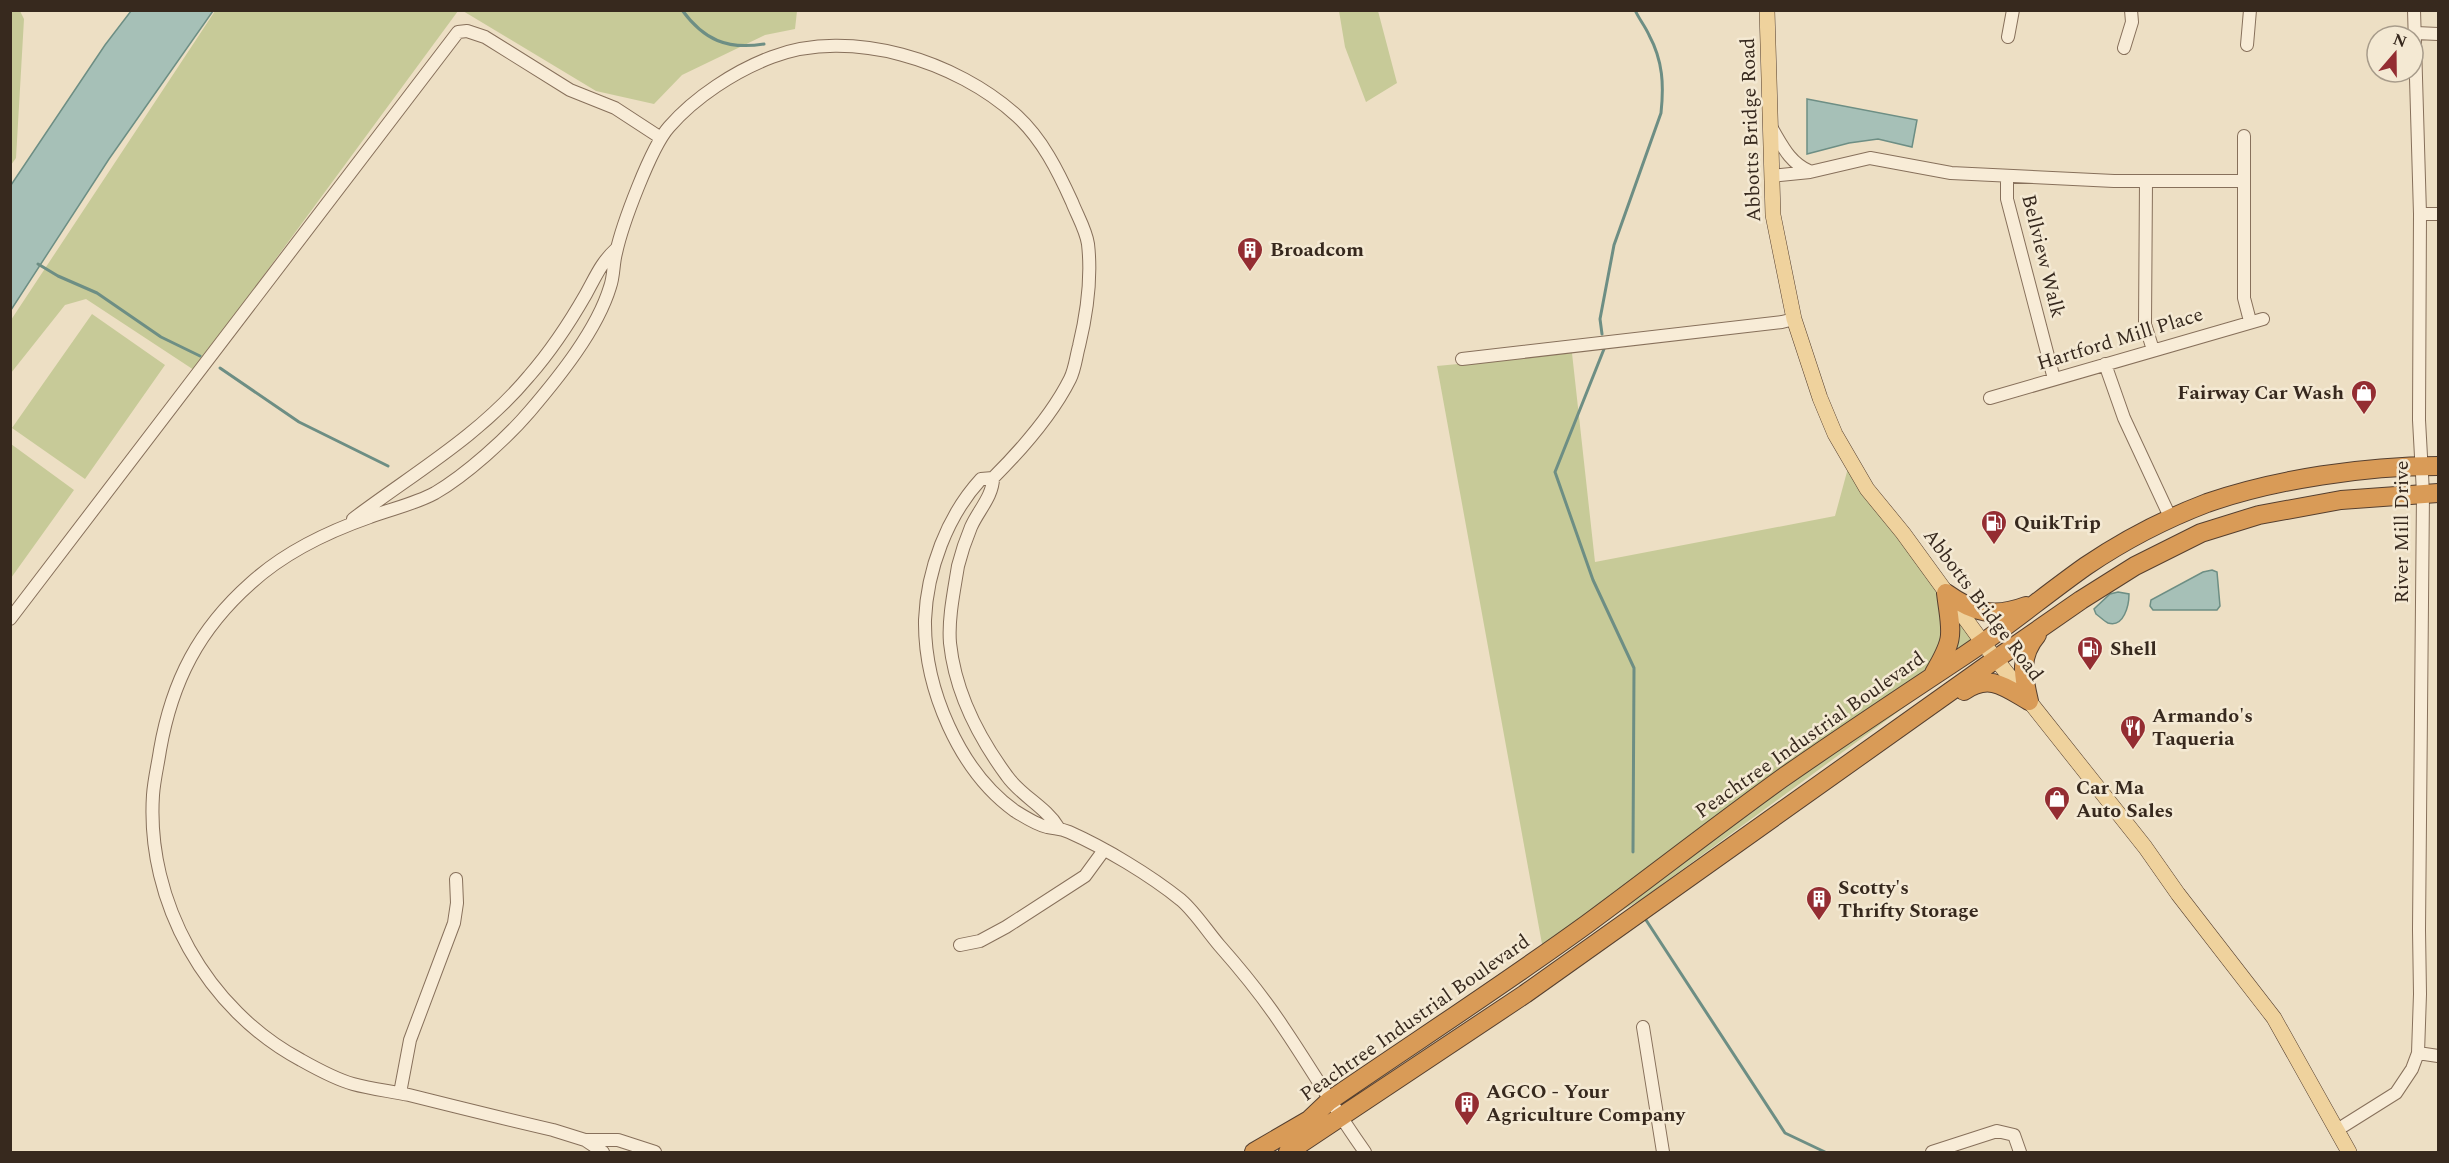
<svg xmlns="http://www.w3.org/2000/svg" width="2449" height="1163" font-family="Spectral,serif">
<rect width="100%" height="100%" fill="#eddfc4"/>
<path fill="#c7ca98" d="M 11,10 L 20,11 L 24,19 L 16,158 L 11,165 Z
M 215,11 L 458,11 L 194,370 L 86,299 L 65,305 L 11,373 L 11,320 Z
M 463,11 L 797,10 L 797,11 L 795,29 L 765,35 L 682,75 L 654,104 L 596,91 Z
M 1339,11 L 1378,11 L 1397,83 L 1366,102 L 1345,47 Z
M 92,314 L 165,365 L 85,479 L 12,428 Z
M 1572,353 L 1595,562 L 1835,516 L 1851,457 L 1985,648 L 1642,899 L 1544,955 L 1437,366 Z
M 11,444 L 74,490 L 11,578 Z"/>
<path fill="#a6c0b7" stroke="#6d8e84" stroke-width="1.5" d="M 131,11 L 213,11 L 109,159 L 11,310 L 11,185 L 105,45 Z
M 1807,99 L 1917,120 L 1912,147 L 1878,139 L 1849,143 L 1807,154 Z
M 2212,570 L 2217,572 L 2220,606 L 2217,610 L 2153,610 L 2150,606 L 2151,600 L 2203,572 Z
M 2118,592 L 2129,594 C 2129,605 2124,628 2108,623 C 2104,621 2099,616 2096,614 L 2094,609 L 2110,594 Z"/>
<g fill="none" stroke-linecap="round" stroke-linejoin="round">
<path stroke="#6d8e84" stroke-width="3" d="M 682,10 C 704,40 727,50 764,44
M 38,264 L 58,276 L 97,293 L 161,337 L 200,356
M 1602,334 L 1600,319 L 1614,245 L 1661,113 C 1664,85 1663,61 1649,35 C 1645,26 1639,19 1635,10
M 1604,349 L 1555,472 L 1593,580 L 1634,668 L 1633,852
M 220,368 L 299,422 L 388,466
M 1646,920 L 1785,1133 L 1825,1152"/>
<defs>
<path id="minor" d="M 2416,33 L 2438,34
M 2008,37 L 2013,10
M 2247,45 L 2250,10
M 2124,48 L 2132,22 L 2131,10
M 1771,127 C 1782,145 1789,162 1809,171
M 2244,136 L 2244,298 L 2250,321
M 1771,176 L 1810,172 L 1870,158 L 1951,173 L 2114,181 L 2243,181
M 2007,176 L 2007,199 L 2054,379
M 2146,181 L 2145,324 L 2153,350
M 2420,214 L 2438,214
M 1462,359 L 1782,322 L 1794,319
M 2105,364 L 2124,418 L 2171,519
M 1990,398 L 2263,319
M 993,478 L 981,479 C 947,516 927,570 925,620 C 924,688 959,771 1015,811 C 1023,816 1037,825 1047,827 C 1055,829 1060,828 1069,832 C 1105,848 1150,875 1181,900 C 1195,912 1207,931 1219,945 C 1242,971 1264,998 1283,1027 C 1311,1068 1336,1112 1365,1152
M 353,519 C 414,473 479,436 529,376 C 550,352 570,322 586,294 C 596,276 601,263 616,249
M 10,619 L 458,32 L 467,31 L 485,37 L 570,90 L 615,108 L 661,138
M 960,945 L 980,941 L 1006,927 L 1085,876 L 1104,850
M 1643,1027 L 1663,1152
M 2418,1053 L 2438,1056
M 400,1093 L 410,1040 L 454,923 L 457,903 L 456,879
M 2337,1130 L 2396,1093 L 2412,1069 L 2418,1053 L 2420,994 L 2419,930 L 2423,493 L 2419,420 L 2420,214 L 2414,10
M 586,1140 L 618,1140 L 655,1152
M 603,1152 L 585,1140 L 553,1130 C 505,1119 457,1107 409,1095 C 390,1091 371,1089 353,1084 C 335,1079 317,1069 301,1060 C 207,1010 146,902 153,795 C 154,780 158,764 160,750 C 172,681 199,629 251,583 C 285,552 327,532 370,517 C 391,509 415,504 435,493 C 466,475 507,438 530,411 C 559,377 597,330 610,287 C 614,276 613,264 616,253 C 622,225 651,147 669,127 C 695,97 735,71 772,57 C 851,27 957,61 1017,116 C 1042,139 1058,171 1072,202 C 1077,215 1086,230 1088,244 C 1092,279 1087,313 1079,346 C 1076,357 1075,369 1070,379 C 1052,415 1021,450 993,478 C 993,496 978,511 971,527 C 966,539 961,554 958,566 C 954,591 948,619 950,643 C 955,691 979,738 1007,776 C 1021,796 1046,807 1058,827
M 1932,1152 L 1997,1131 L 2014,1135 L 2020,1152"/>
<path id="major" d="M 1767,10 L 1773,215 L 1794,319 L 1820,398 L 1835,434 L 1867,489 L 1903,533 L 1983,643 L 2145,847 L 2178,894 L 2274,1018 L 2349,1152"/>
<path id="highway" d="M 1946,593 C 1974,613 1994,618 2026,606
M 1934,673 C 1956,636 1951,634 1946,593
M 1964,691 C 1989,673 2005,687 2029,701
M 2029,701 C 2023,676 2019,656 2037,635
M 1254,1152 L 1309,1120 L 1329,1101 C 1415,1042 1503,985 1587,924 C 1652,876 1716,826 1781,779 C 1841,737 1903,696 1965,655 C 2007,627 2045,595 2086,566 C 2123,541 2165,519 2207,503 C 2276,479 2366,466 2438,466
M 1288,1152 L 1525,994 L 1996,659 L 2081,600 L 2135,566 L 2201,533 L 2259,515 L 2341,500 L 2438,493"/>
</defs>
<use href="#minor" stroke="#87705b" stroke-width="14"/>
<use href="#major" stroke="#553f2f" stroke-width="16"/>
<use href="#highway" stroke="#553f2f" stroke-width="20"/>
<use href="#minor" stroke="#f8ecd7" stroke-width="12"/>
<use href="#major" stroke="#efd29d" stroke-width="15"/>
<use href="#highway" stroke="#d99b57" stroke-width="18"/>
</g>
<defs>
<symbol id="building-pin" viewBox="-11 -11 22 30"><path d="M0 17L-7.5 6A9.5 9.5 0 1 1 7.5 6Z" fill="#942d32" stroke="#f4e9d3"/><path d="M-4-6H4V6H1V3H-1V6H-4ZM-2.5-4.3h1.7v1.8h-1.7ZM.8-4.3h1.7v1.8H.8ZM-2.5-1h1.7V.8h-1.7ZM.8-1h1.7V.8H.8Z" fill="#fff"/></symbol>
<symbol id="shop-pin" viewBox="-11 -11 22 30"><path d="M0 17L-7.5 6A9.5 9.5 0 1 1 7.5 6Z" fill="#942d32" stroke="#f4e9d3"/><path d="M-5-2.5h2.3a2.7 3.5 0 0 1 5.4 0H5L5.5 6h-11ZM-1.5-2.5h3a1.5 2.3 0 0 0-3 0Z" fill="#fff"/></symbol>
<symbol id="fuel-pin" viewBox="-11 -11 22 30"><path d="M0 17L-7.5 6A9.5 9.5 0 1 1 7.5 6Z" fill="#942d32" stroke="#f4e9d3"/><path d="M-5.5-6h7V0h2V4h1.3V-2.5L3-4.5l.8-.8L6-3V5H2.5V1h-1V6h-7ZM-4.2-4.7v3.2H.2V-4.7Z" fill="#fff"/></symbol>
<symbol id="restaurant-pin" viewBox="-11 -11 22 30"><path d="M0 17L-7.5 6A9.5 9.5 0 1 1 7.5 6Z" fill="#942d32" stroke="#f4e9d3"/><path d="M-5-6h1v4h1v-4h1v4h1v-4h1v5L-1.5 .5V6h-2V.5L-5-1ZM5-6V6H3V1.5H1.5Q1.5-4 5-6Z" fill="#fff"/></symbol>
</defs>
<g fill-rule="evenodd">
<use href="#building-pin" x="1235" y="235" width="30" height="40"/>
<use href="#shop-pin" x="2349" y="378" width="30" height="40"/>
<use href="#fuel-pin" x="1979" y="508" width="30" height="40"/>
<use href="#fuel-pin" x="2075" y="634" width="30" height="40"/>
<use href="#restaurant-pin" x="2118" y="713" width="30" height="40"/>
<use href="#shop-pin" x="2042" y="784" width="30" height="40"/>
<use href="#building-pin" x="1804" y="884" width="30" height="40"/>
<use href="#building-pin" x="1452" y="1089" width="30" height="40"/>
</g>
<g text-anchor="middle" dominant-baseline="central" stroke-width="5" stroke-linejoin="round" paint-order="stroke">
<g font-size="20" fill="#37291e" stroke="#f4e9d3">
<text transform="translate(1751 130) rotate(-92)">Abbotts Bridge Road</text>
<text transform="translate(2043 256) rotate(76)">Bellview Walk</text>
<text transform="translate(2120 339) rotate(-17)">Hartford Mill Place</text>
<text transform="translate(2402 532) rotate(-90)">River Mill Drive</text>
<text transform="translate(1983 605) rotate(53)">Abbotts Bridge Road</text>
<text transform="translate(1810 735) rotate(-35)">Peachtree Industrial Boulevard</text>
<text transform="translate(1415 1018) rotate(-35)">Peachtree Industrial Boulevard</text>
</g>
<g font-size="20" font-weight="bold" fill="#37291e" stroke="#f4e9d3" text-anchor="start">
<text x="1270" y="250">Broadcom</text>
<text x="2344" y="393" text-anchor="end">Fairway Car Wash</text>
<text x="2014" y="523">QuikTrip</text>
<text x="2110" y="649">Shell</text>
<text x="2152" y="716">Armando's<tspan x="2152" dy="23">Taqueria</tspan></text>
<text x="2076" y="788">Car Ma<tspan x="2076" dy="23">Auto Sales</tspan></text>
<text x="1838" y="888">Scotty's<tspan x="1838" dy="23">Thrifty Storage</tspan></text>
<text x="1486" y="1092">AGCO - Your<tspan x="1486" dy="23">Agriculture Company</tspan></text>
</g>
</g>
<rect width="2449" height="1163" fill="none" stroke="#37291e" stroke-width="24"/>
<g transform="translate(2395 54) rotate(20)"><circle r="28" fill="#f4e9d3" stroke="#a89c8b" stroke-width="1.5"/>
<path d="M0-4.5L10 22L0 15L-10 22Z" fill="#942d32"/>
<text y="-9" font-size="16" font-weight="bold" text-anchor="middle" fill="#37291e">N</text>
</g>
</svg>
